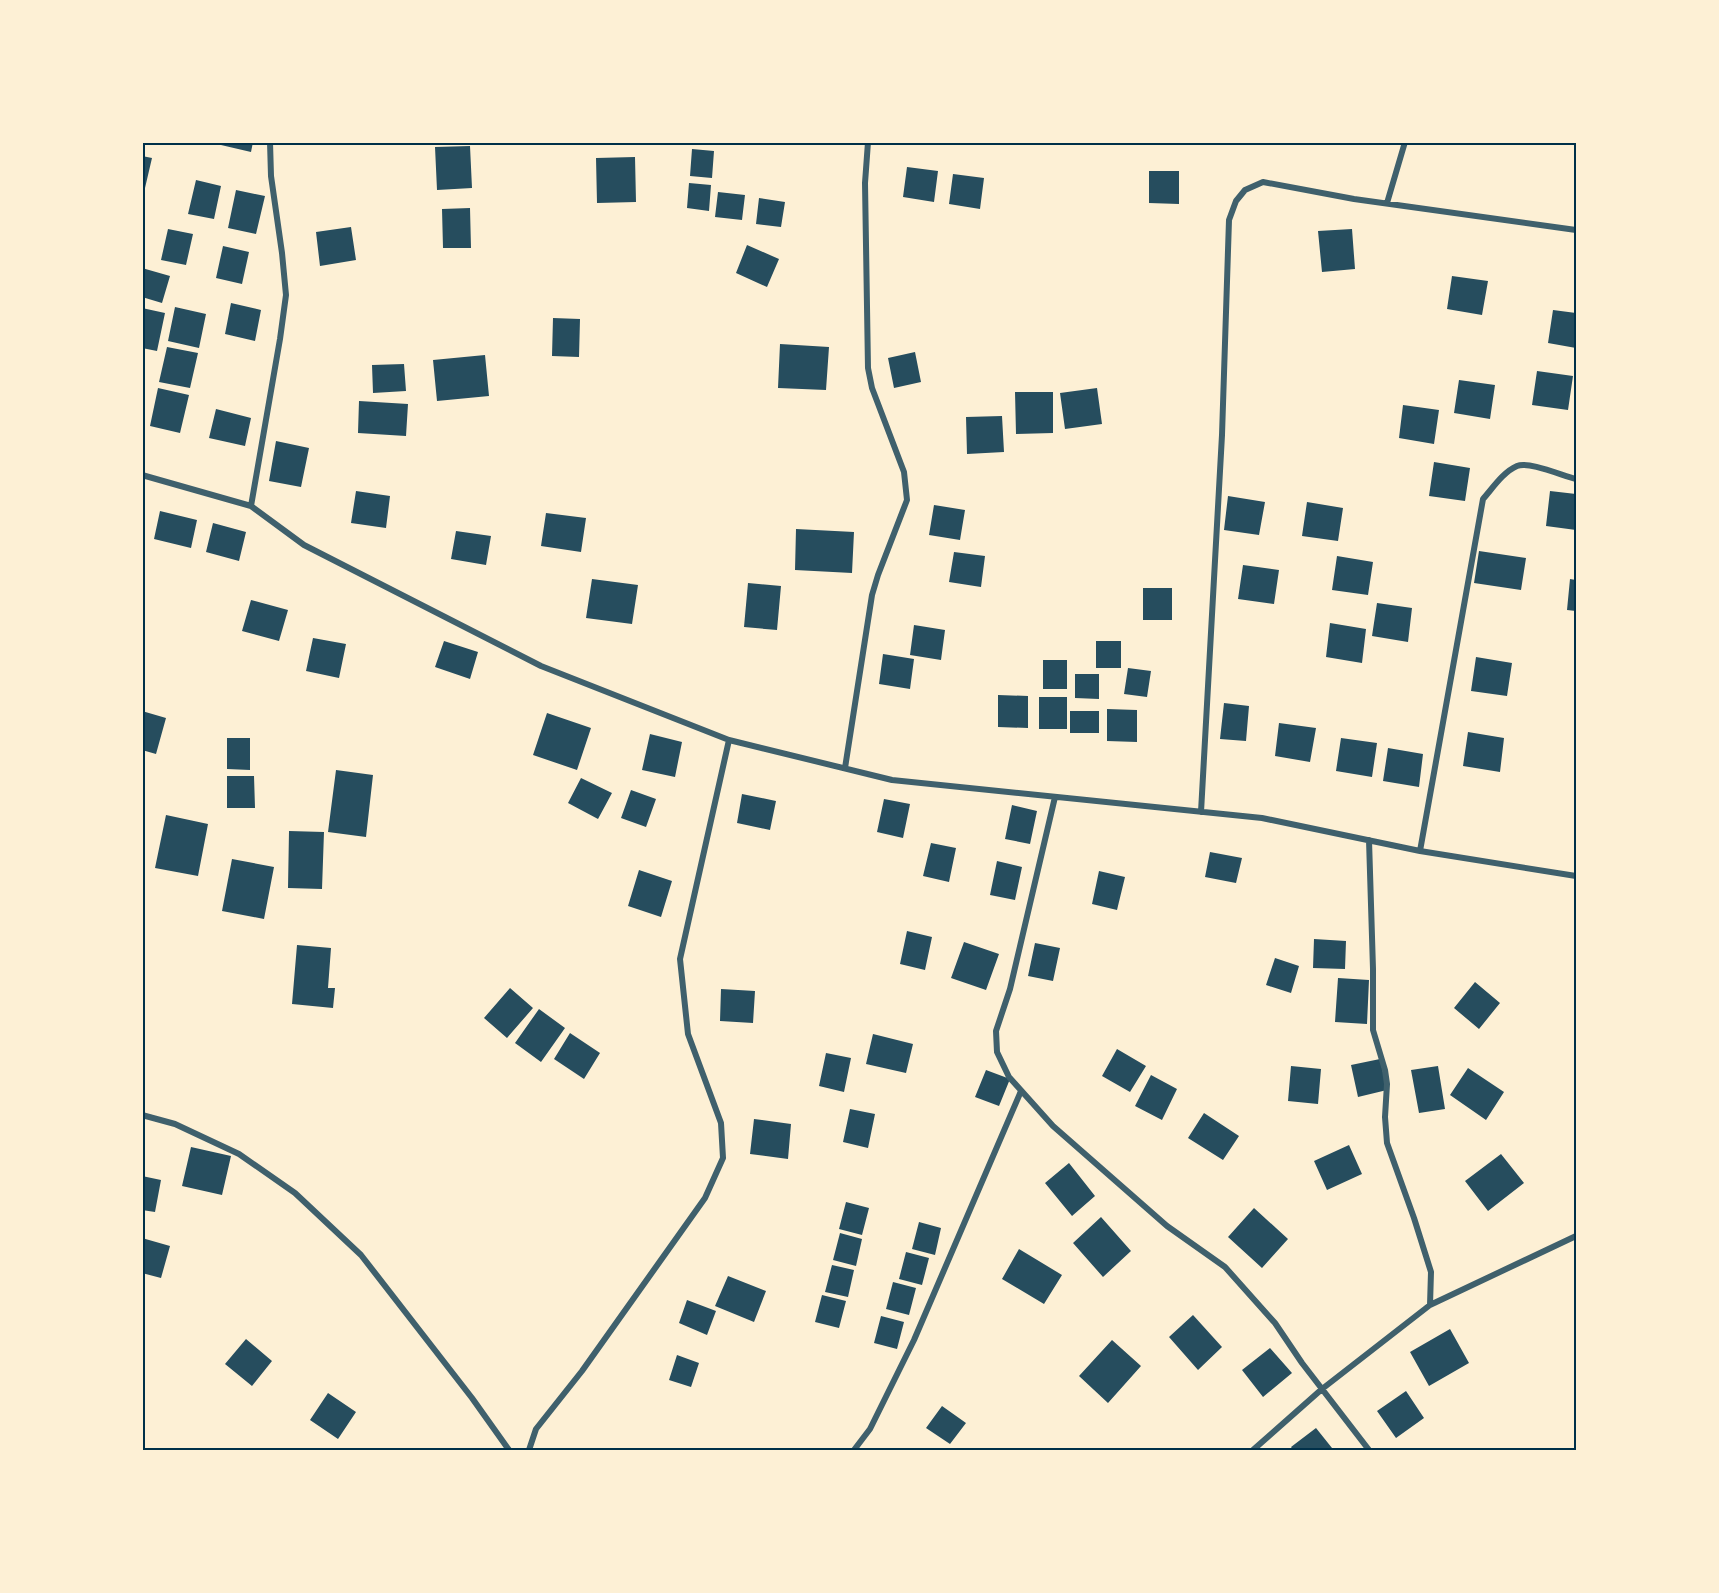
<svg xmlns="http://www.w3.org/2000/svg" width="1719" height="1593" font-family="Ubuntu,sans-serif">
<rect width="100%" height="100%" fill="#fdf0d5"/>
<path fill="#264d5e" d="M 222,142 L 253,142 L 251,152 L 221,145 Z
M 470,146 L 472,188 L 437,190 L 435,147 Z
M 692,149 L 714,151 L 712,178 L 690,176 Z
M 142,156 L 152,158 L 145,188 L 142,188 Z
M 635,157 L 636,202 L 597,203 L 596,158 Z
M 907,167 L 938,171 L 934,202 L 903,197 Z
M 1149,171 L 1179,171 L 1179,204 L 1149,203 Z
M 953,174 L 984,178 L 980,209 L 949,204 Z
M 196,180 L 221,186 L 214,219 L 188,214 Z
M 689,183 L 711,185 L 709,211 L 687,208 Z
M 236,190 L 265,196 L 256,234 L 228,228 Z
M 718,192 L 745,195 L 742,220 L 715,217 Z
M 759,198 L 785,202 L 781,227 L 756,224 Z
M 470,208 L 471,248 L 443,248 L 442,209 Z
M 351,227 L 356,260 L 320,266 L 316,232 Z
M 168,229 L 193,234 L 186,265 L 161,260 Z
M 1352,229 L 1355,269 L 1322,272 L 1318,231 Z
M 747,245 L 779,259 L 767,287 L 736,273 Z
M 223,246 L 249,252 L 242,284 L 216,278 Z
M 142,268 L 170,276 L 162,303 L 142,297 Z
M 1452,276 L 1488,281 L 1482,315 L 1447,309 Z
M 231,303 L 261,310 L 255,341 L 225,334 Z
M 175,307 L 206,314 L 199,348 L 168,341 Z
M 142,308 L 165,313 L 157,351 L 142,348 Z
M 1553,310 L 1576,313 L 1576,348 L 1548,343 Z
M 553,318 L 580,319 L 579,357 L 552,356 Z
M 780,344 L 829,347 L 826,390 L 778,388 Z
M 167,347 L 198,353 L 190,388 L 159,382 Z
M 915,352 L 921,382 L 894,388 L 888,358 Z
M 485,355 L 489,396 L 437,401 L 433,360 Z
M 404,364 L 406,391 L 373,393 L 372,365 Z
M 1537,371 L 1573,376 L 1568,410 L 1532,405 Z
M 1459,380 L 1495,385 L 1490,419 L 1454,413 Z
M 158,388 L 189,395 L 180,433 L 150,426 Z
M 1097,388 L 1102,424 L 1065,429 L 1060,393 Z
M 1015,392 L 1053,392 L 1053,433 L 1016,434 Z
M 359,401 L 408,404 L 406,436 L 358,433 Z
M 1403,405 L 1439,410 L 1434,444 L 1399,438 Z
M 216,409 L 251,418 L 245,446 L 209,438 Z
M 1002,416 L 1004,452 L 967,454 L 966,417 Z
M 276,441 L 309,448 L 301,487 L 269,481 Z
M 1434,462 L 1470,468 L 1465,501 L 1429,496 Z
M 356,491 L 390,496 L 386,528 L 351,523 Z
M 1550,491 L 1576,494 L 1576,530 L 1546,526 Z
M 1228,496 L 1265,502 L 1259,535 L 1224,530 Z
M 1307,502 L 1343,508 L 1338,541 L 1302,536 Z
M 934,505 L 965,510 L 960,540 L 929,535 Z
M 160,511 L 197,520 L 191,548 L 154,539 Z
M 546,513 L 586,518 L 581,552 L 541,546 Z
M 213,523 L 246,532 L 239,561 L 206,552 Z
M 796,529 L 854,532 L 852,573 L 795,570 Z
M 456,531 L 491,536 L 486,565 L 451,559 Z
M 1479,551 L 1526,558 L 1521,590 L 1474,583 Z
M 954,552 L 985,556 L 981,587 L 949,582 Z
M 1337,556 L 1373,562 L 1368,595 L 1332,590 Z
M 1243,565 L 1279,570 L 1274,604 L 1238,599 Z
M 592,579 L 638,585 L 632,624 L 586,618 Z
M 1570,579 L 1576,580 L 1576,611 L 1567,610 Z
M 748,583 L 781,586 L 777,630 L 744,627 Z
M 1143,588 L 1172,588 L 1172,620 L 1143,620 Z
M 251,600 L 288,610 L 279,641 L 242,631 Z
M 1377,603 L 1412,608 L 1408,642 L 1372,636 Z
M 1330,623 L 1366,629 L 1362,663 L 1326,657 Z
M 914,625 L 945,630 L 941,660 L 910,655 Z
M 313,638 L 346,644 L 339,678 L 306,671 Z
M 444,641 L 478,652 L 470,679 L 435,667 Z
M 1096,641 L 1121,641 L 1121,668 L 1096,668 Z
M 883,654 L 914,659 L 910,689 L 879,684 Z
M 1476,657 L 1512,663 L 1507,696 L 1471,691 Z
M 1043,660 L 1067,660 L 1067,689 L 1043,689 Z
M 1128,668 L 1151,671 L 1147,697 L 1124,694 Z
M 1075,674 L 1099,674 L 1099,699 L 1075,698 Z
M 998,695 L 1028,696 L 1028,728 L 998,727 Z
M 1039,697 L 1067,697 L 1067,729 L 1039,729 Z
M 1224,703 L 1249,706 L 1246,741 L 1220,739 Z
M 1107,709 L 1137,710 L 1137,742 L 1107,741 Z
M 142,711 L 166,718 L 156,754 L 142,750 Z
M 1070,711 L 1099,711 L 1099,733 L 1070,733 Z
M 547,713 L 591,728 L 577,770 L 533,755 Z
M 1279,723 L 1316,728 L 1310,762 L 1275,756 Z
M 1468,732 L 1504,738 L 1500,772 L 1463,766 Z
M 650,734 L 682,742 L 675,777 L 642,770 Z
M 227,738 L 250,738 L 250,770 L 227,769 Z
M 1341,738 L 1377,743 L 1372,777 L 1336,771 Z
M 1388,748 L 1423,754 L 1419,787 L 1383,781 Z
M 336,770 L 373,775 L 366,837 L 328,832 Z
M 227,776 L 254,776 L 255,808 L 227,808 Z
M 581,778 L 612,793 L 598,819 L 568,803 Z
M 631,790 L 656,799 L 646,827 L 621,818 Z
M 742,794 L 776,801 L 770,830 L 737,823 Z
M 884,799 L 910,804 L 903,838 L 877,832 Z
M 1012,805 L 1037,811 L 1030,844 L 1005,839 Z
M 166,815 L 208,824 L 198,876 L 155,868 Z
M 289,831 L 324,832 L 322,889 L 288,888 Z
M 931,843 L 956,848 L 949,882 L 923,876 Z
M 1210,852 L 1242,858 L 1236,883 L 1205,877 Z
M 232,859 L 274,867 L 264,919 L 222,911 Z
M 997,861 L 1022,867 L 1015,900 L 990,895 Z
M 639,870 L 672,881 L 661,917 L 628,906 Z
M 1099,871 L 1125,877 L 1117,910 L 1092,904 Z
M 907,931 L 932,937 L 925,970 L 900,964 Z
M 1314,939 L 1346,941 L 1345,969 L 1313,968 Z
M 964,942 L 999,954 L 986,990 L 951,978 Z
M 1035,943 L 1060,948 L 1053,981 L 1028,976 Z
M 297,945 L 331,948 L 328,988 L 335,988 L 333,1008 L 292,1004 Z
M 1275,958 L 1299,966 L 1291,993 L 1266,985 Z
M 1338,978 L 1369,980 L 1367,1024 L 1335,1022 Z
M 1475,982 L 1500,1003 L 1479,1029 L 1454,1008 Z
M 510,988 L 533,1008 L 507,1038 L 484,1018 Z
M 721,989 L 755,991 L 753,1023 L 720,1021 Z
M 539,1009 L 565,1028 L 541,1062 L 515,1043 Z
M 570,1033 L 600,1053 L 584,1079 L 554,1059 Z
M 873,1034 L 913,1044 L 906,1073 L 866,1064 Z
M 1117,1049 L 1146,1066 L 1130,1092 L 1102,1076 Z
M 826,1053 L 851,1058 L 844,1092 L 819,1086 Z
M 1380,1059 L 1387,1090 L 1358,1097 L 1351,1065 Z
M 1291,1066 L 1321,1069 L 1318,1104 L 1288,1101 Z
M 1438,1066 L 1445,1109 L 1419,1113 L 1411,1070 Z
M 1468,1068 L 1504,1092 L 1486,1120 L 1450,1095 Z
M 986,1070 L 1010,1079 L 999,1106 L 975,1097 Z
M 1151,1075 L 1177,1089 L 1162,1120 L 1135,1106 Z
M 850,1109 L 875,1114 L 868,1148 L 843,1142 Z
M 1204,1113 L 1239,1136 L 1223,1160 L 1188,1138 Z
M 754,1119 L 791,1124 L 788,1159 L 750,1154 Z
M 1349,1145 L 1362,1174 L 1327,1190 L 1314,1161 Z
M 191,1147 L 231,1156 L 222,1195 L 182,1186 Z
M 1501,1154 L 1524,1183 L 1488,1211 L 1465,1181 Z
M 1069,1163 L 1095,1196 L 1072,1216 L 1045,1183 Z
M 142,1176 L 161,1180 L 155,1212 L 142,1210 Z
M 846,1202 L 869,1208 L 862,1235 L 839,1229 Z
M 1254,1208 L 1288,1239 L 1262,1268 L 1228,1237 Z
M 1101,1217 L 1131,1251 L 1103,1277 L 1073,1243 Z
M 919,1222 L 941,1228 L 935,1255 L 912,1249 Z
M 840,1233 L 862,1239 L 856,1266 L 833,1260 Z
M 142,1238 L 170,1246 L 161,1278 L 142,1273 Z
M 1019,1249 L 1062,1275 L 1044,1304 L 1002,1279 Z
M 906,1252 L 929,1258 L 922,1285 L 899,1279 Z
M 832,1265 L 854,1270 L 848,1297 L 825,1292 Z
M 728,1276 L 766,1291 L 754,1322 L 715,1306 Z
M 893,1282 L 916,1288 L 909,1315 L 886,1309 Z
M 822,1295 L 846,1301 L 839,1328 L 815,1322 Z
M 687,1300 L 716,1311 L 707,1335 L 679,1323 Z
M 1193,1315 L 1222,1347 L 1198,1370 L 1169,1337 Z
M 881,1316 L 904,1322 L 897,1349 L 874,1343 Z
M 1450,1329 L 1469,1363 L 1429,1386 L 1410,1352 Z
M 246,1339 L 272,1361 L 252,1386 L 225,1364 Z
M 1112,1340 L 1141,1366 L 1108,1403 L 1079,1376 Z
M 1270,1348 L 1292,1373 L 1263,1397 L 1242,1370 Z
M 677,1355 L 699,1363 L 691,1387 L 669,1380 Z
M 1406,1391 L 1424,1418 L 1396,1438 L 1377,1411 Z
M 328,1393 L 356,1412 L 338,1439 L 310,1420 Z
M 942,1406 L 966,1423 L 950,1444 L 926,1428 Z
M 1316,1428 L 1332,1448 L 1329,1450 L 1293,1450 L 1291,1447 Z"/>
<g fill="none" stroke-linecap="round" stroke-linejoin="round">
<path stroke="#3f606c" stroke-width="6" d="M 1387,203 L 1405,142
M 142,475 L 251,506 L 304,545 L 541,666 L 729,740 L 892,780 L 1262,818 L 1420,851 L 1576,876
M 251,506 L 280,339 L 286,295 L 282,253 L 271,176 L 270,142
M 845,768 L 872,595 L 878,575 L 907,500 L 904,472 L 872,388 L 868,368 L 865,183 L 868,142
M 1055,797 L 1010,989 L 996,1031 L 997,1052 L 1009,1077 L 1053,1126 L 1167,1226 L 1225,1267 L 1275,1323 L 1302,1363 L 1369,1450
M 1201,812 L 1222,435 L 1229,220 L 1236,201 L 1245,190 L 1263,182 L 1354,199 L 1576,230
M 1420,851 L 1483,499 C 1492,489 1503,472 1517,466 C 1529,461 1563,476 1576,479
M 142,1115 L 175,1124 L 239,1154 L 295,1193 L 361,1255 L 472,1398 L 509,1450
M 1430,1305 L 1576,1236
M 529,1450 L 536,1429 L 582,1371 L 705,1198 L 723,1158 L 721,1123 L 688,1034 L 680,959 L 729,740
M 854,1450 L 870,1429 L 914,1340 L 1021,1091
M 1253,1450 L 1322,1389 L 1430,1305 L 1431,1272 L 1414,1218 L 1387,1143 L 1385,1117 L 1387,1084 L 1385,1070 L 1373,1030 L 1373,969 L 1369,840"/>
</g>
<rect width="1719" height="1593" fill="none" stroke="#fdf0d5" stroke-width="288"/>
<rect x="144" y="144" width="1431" height="1305" fill="none" stroke="#003049" stroke-width="2"/>
</svg>
